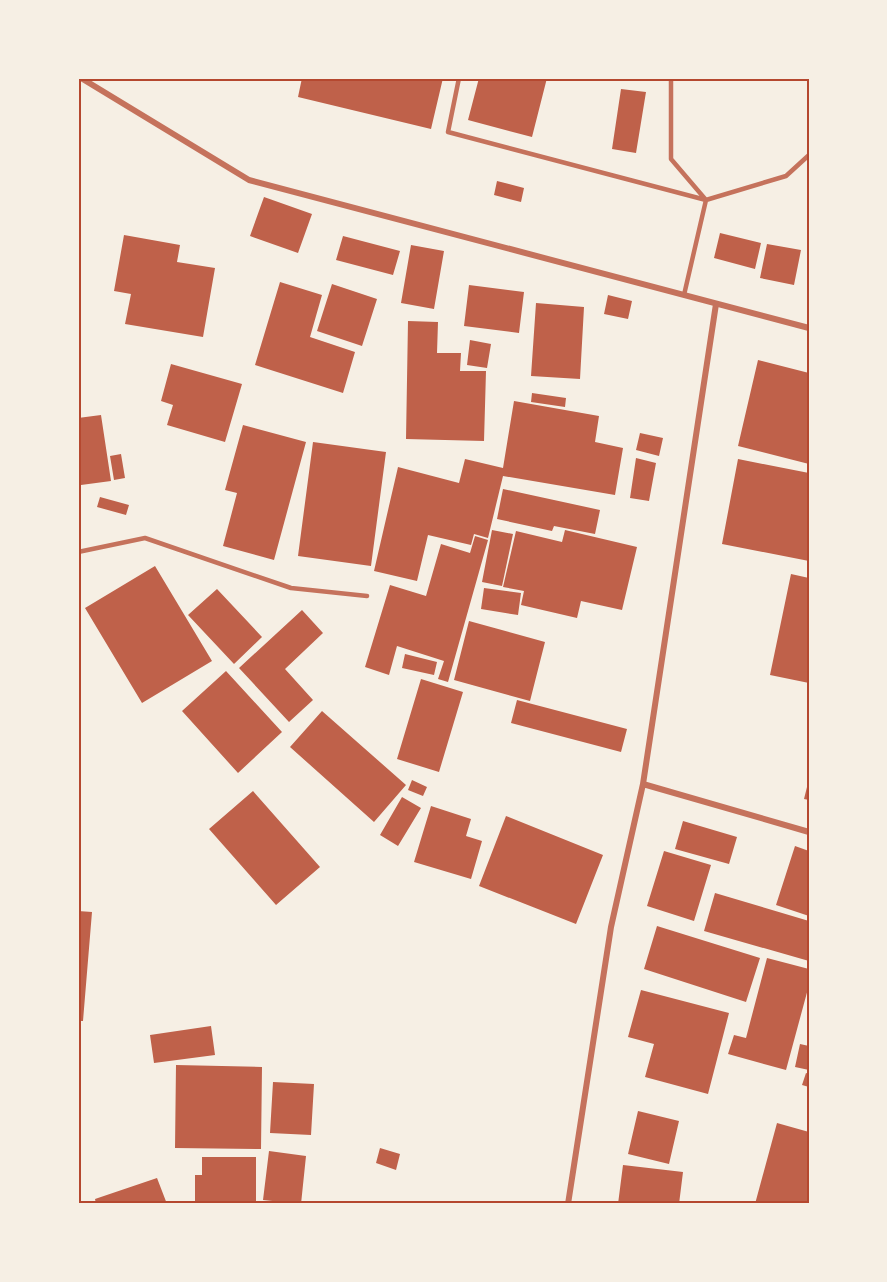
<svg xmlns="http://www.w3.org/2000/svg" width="887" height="1282" font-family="'Fira Sans Condensed',sans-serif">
<rect width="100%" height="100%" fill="#f6efe4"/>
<path fill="#bf614a" d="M 302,78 L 443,78 L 431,129 L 298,97 Z
M 479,78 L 547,78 L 532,137 L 468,120 Z
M 621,89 L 646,92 L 636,153 L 612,149 Z
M 497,181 L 524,188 L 521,202 L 494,195 Z
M 264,197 L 312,214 L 298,253 L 250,236 Z
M 720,233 L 761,243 L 755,269 L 714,258 Z
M 124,235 L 180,245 L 177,262 L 215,268 L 203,337 L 125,324 L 131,294 L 114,291 Z
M 343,236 L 400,251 L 393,275 L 336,260 Z
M 767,244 L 801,250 L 794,285 L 760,278 Z
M 411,245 L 444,251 L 434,309 L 401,303 Z
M 280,282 L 322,295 L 310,337 L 355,352 L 343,393 L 255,365 Z
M 332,284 L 377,299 L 362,346 L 317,331 Z
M 469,285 L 524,292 L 519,333 L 464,326 Z
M 608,295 L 632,301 L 628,319 L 604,314 Z
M 536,303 L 584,307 L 580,379 L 531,376 Z
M 408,321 L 438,322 L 437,353 L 461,353 L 460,371 L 486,371 L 484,441 L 406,439 Z
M 470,340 L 491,344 L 487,368 L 467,365 Z
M 758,360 L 809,373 L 809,464 L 738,446 Z
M 171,364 L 242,384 L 225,442 L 167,425 L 173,405 L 161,401 Z
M 532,393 L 566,398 L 565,407 L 531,402 Z
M 514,401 L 599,416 L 595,442 L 623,448 L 615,495 L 503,476 L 488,538 L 474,534 L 471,545 L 428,535 L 417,581 L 374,571 L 398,467 L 459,483 L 465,459 L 503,468 Z
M 101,415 L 111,481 L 81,485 L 78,418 Z
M 243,425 L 306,442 L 274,560 L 223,546 L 237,493 L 225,490 Z
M 640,433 L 663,438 L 659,456 L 636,450 Z
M 313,442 L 386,452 L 371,566 L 298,556 Z
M 121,454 L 125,478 L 114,480 L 110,456 Z
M 636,458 L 656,463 L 649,501 L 630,498 Z
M 738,459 L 809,473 L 809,561 L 722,544 Z
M 503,489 L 600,510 L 595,534 L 554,526 L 552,531 L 497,519 Z
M 100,497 L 129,505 L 126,515 L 97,507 Z
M 492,530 L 513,534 L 502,586 L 482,582 Z
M 565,530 L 637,547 L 622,610 L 581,601 L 577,618 L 521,605 L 524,591 L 503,587 L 516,531 L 562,542 Z
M 475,536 L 488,540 L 448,682 L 438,679 L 444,661 L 397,646 L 389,675 L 365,667 L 390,585 L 426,596 L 441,544 L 470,553 Z
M 155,566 L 212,661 L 142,703 L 85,608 Z
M 791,574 L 809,578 L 809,683 L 770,675 Z
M 484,588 L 521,593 L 518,615 L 481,609 Z
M 217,589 L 262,637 L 234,664 L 188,615 Z
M 302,610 L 323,633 L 285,669 L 313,700 L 289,722 L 239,668 Z
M 469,621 L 545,642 L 530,701 L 454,680 Z
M 405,654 L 437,662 L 434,675 L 402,668 Z
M 226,671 L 282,732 L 238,773 L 182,711 Z
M 421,679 L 463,692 L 439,772 L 397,759 Z
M 517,700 L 627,729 L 621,752 L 511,723 Z
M 322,711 L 406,785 L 374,822 L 290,747 Z
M 412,780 L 427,787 L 423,796 L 408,790 Z
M 808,783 L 809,783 L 809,800 L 804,799 Z
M 253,791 L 320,867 L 276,905 L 209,829 Z
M 402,797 L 421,808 L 398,846 L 380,835 Z
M 431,806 L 471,819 L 466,836 L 482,841 L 471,879 L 414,862 Z
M 506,816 L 603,855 L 576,924 L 479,886 Z
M 683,821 L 737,837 L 729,864 L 675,849 Z
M 795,846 L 809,851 L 809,916 L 776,905 Z
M 664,851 L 711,865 L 694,921 L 647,906 Z
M 715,893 L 809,921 L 809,961 L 704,931 Z
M 78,911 L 92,912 L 83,1021 L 78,1021 Z
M 657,926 L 760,958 L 746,1002 L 644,969 Z
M 767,958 L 809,969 L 809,985 L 786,1070 L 728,1054 L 734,1035 L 746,1038 Z
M 641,990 L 729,1013 L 708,1094 L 645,1077 L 654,1044 L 628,1037 Z
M 211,1026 L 215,1055 L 154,1063 L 150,1035 Z
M 800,1044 L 809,1046 L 809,1070 L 795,1067 Z
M 176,1065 L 262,1067 L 261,1149 L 175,1148 Z
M 806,1073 L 809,1074 L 809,1087 L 802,1085 Z
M 273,1082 L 314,1084 L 311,1135 L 270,1133 Z
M 638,1111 L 679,1121 L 669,1164 L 628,1154 Z
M 777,1123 L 809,1132 L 809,1204 L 755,1204 Z
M 380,1148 L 400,1154 L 396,1170 L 376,1163 Z
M 269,1151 L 306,1156 L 301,1204 L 263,1200 Z
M 202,1157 L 256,1157 L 256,1204 L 195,1204 L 195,1175 L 202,1175 Z
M 623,1165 L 683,1172 L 679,1204 L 618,1204 Z
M 157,1178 L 167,1204 L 96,1204 L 95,1199 Z"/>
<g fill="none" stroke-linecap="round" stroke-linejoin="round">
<path stroke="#c5725c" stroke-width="4.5" d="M 459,78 L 448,132 L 706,200 L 786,176 L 809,155
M 671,78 L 671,159 L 706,200 L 684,295
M 78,552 L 145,538 L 291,588 L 367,596"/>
<path stroke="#c5725c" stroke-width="6" d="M 81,78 L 249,180 L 809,328
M 643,784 L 809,832
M 568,1204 L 611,927 L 643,784 L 716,304"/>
</g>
<rect width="887" height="1282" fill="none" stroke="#f6efe4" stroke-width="159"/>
<rect x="80" y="80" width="728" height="1122" fill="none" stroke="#b5482f" stroke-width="2"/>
</svg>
